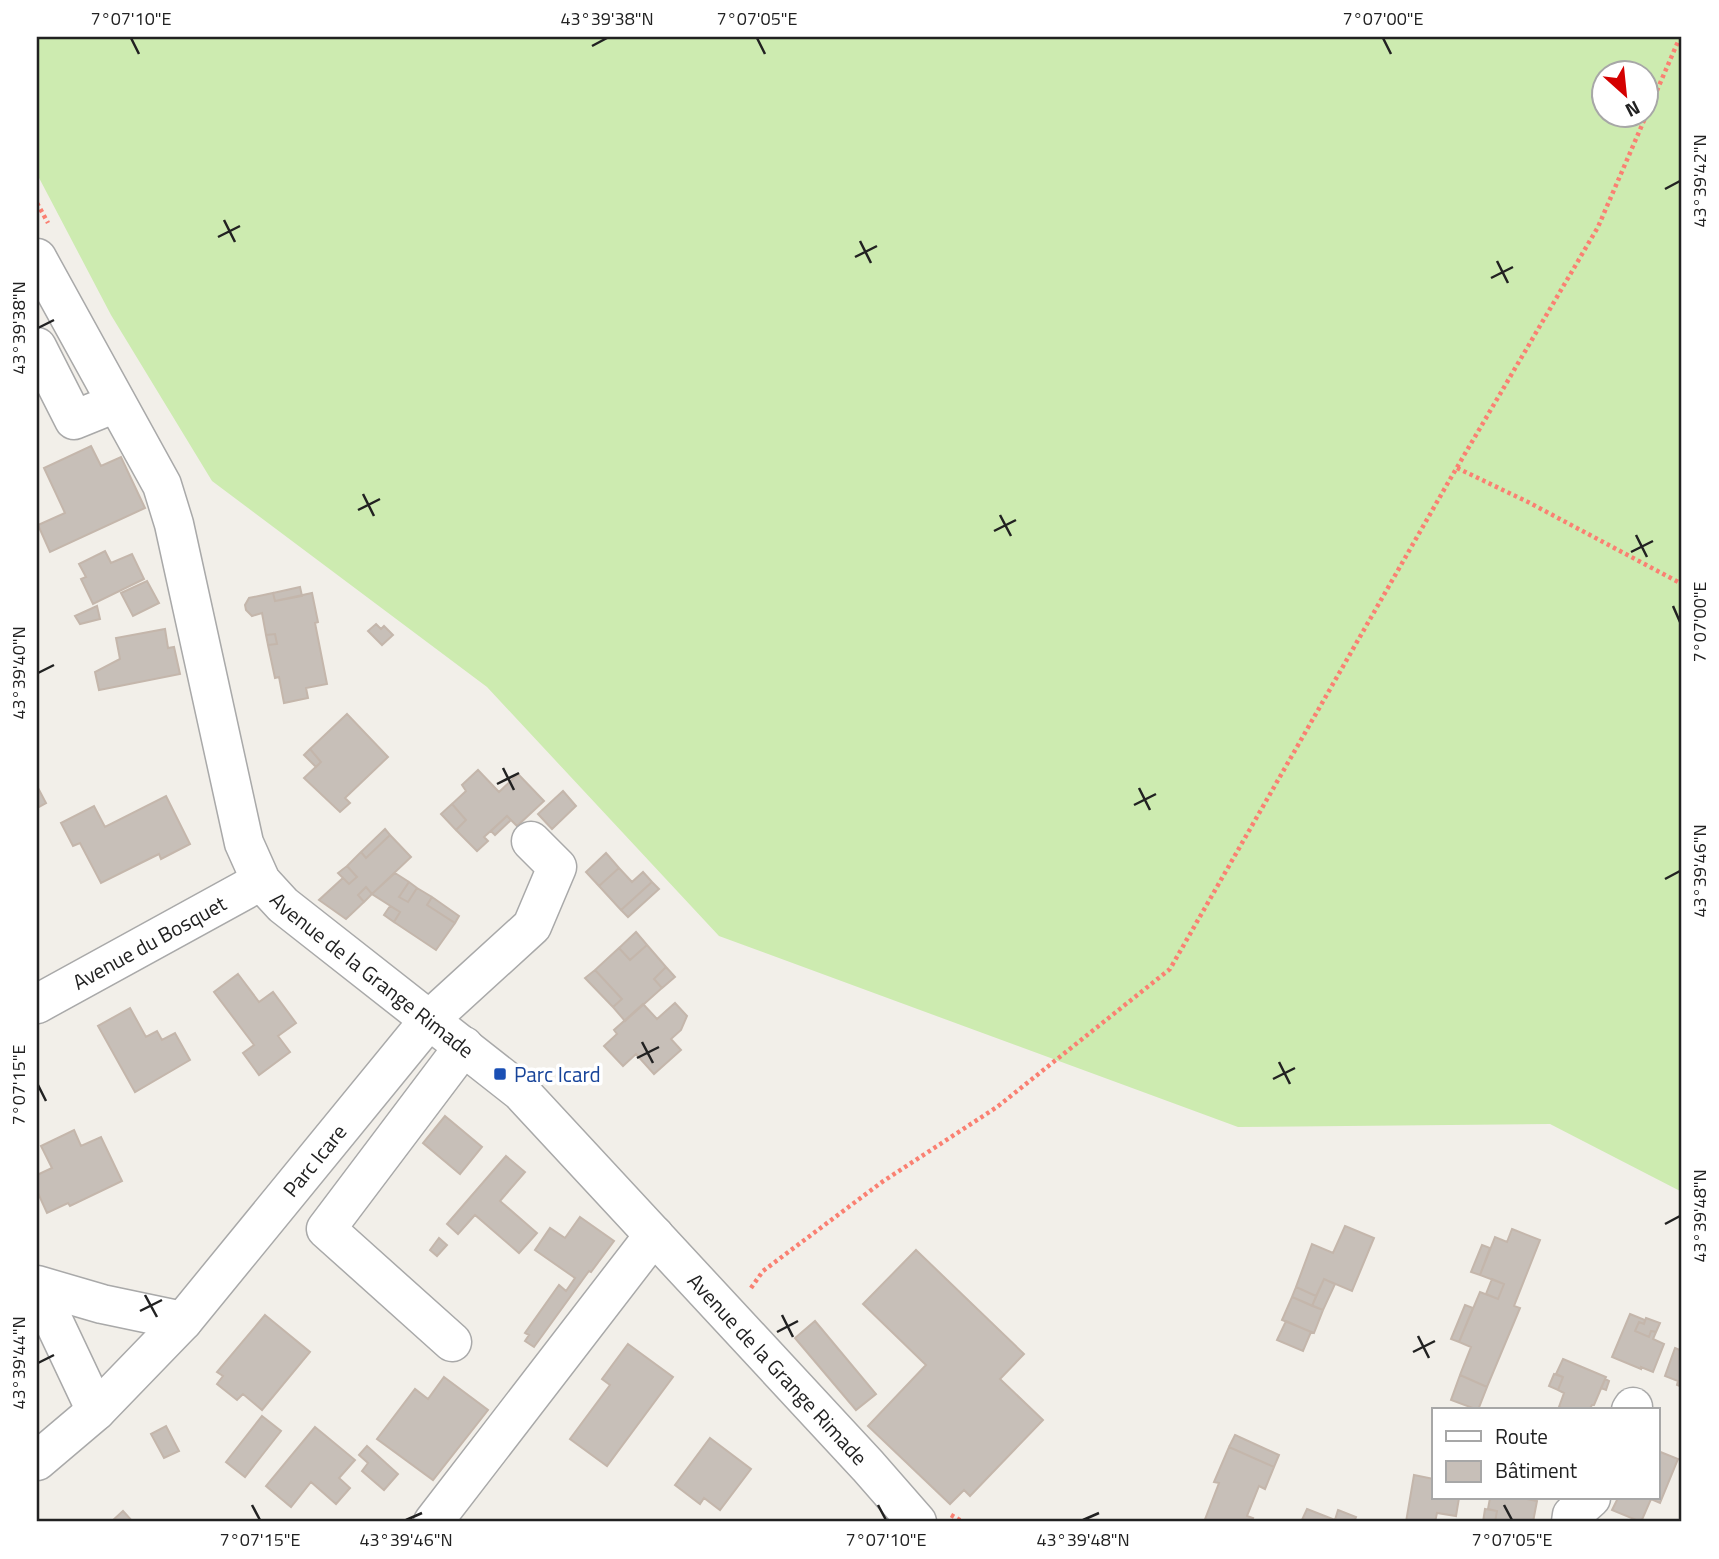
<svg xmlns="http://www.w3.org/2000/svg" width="1719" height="1559" font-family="'Titillium Web',sans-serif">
<rect width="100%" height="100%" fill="#f2efe9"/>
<path fill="#cdebb0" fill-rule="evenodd" d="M 37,37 L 1682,37 L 1682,1192 L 1550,1124 L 1238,1127 L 719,936 L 487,687 L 212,481 L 111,315 L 37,174 ZM 1604,74 L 1646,74 L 1646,116 L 1604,116 Z"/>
<path fill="#c7bfb8" stroke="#c4b6ab" stroke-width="2" d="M 91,446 L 101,466 L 121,457 L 145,508 L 50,552 L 38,525 L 65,513 L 44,468 Z
M 105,551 L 111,563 L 132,554 L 144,579 L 93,604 L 81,579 L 86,577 L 79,564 Z
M 147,581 L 159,603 L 133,616 L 121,593 Z
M 300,587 L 302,596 L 275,601 L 273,593 Z
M 273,593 L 275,601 L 312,593 L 318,622 L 315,623 L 327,684 L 306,688 L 308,698 L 284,703 L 279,677 L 275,678 L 268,645 L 277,644 L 275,634 L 266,635 L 262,613 L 252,616 L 246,610 L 245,605 L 249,598 Z
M 97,606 L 100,619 L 80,624 L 75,616 Z
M 376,624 L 381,629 L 384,626 L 393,635 L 382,645 L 368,631 Z
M 165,629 L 168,648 L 174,647 L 180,674 L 99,690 L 95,672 L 120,659 L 116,638 Z
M 275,634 L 277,644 L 268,645 L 266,635 Z
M 347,714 L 388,757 L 345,798 L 350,803 L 340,812 L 304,778 L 321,762 L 310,749 Z
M 310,749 L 321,762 L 316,767 L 304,755 Z
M 478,770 L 499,792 L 518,774 L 544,801 L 517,826 L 507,816 L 484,837 L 488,841 L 477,851 L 456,830 L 466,820 L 452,804 L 466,791 L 462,785 Z
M 37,786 L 46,803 L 37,808 Z
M 563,791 L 576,806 L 552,829 L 538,814 Z
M 166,796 L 190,844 L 161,859 L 159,854 L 101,883 L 80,843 L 73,846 L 61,823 L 94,806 L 105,827 Z
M 452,804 L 466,820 L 456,830 L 441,814 Z
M 507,816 L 511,820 L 495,835 L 491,831 Z
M 385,829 L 390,835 L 366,858 L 361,852 Z
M 390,835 L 411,857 L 372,894 L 366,887 L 358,895 L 364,902 L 346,919 L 319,900 L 343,878 L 349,884 L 357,877 L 347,866 L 361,852 L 366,858 Z
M 606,853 L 619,868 L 599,886 L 586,872 Z
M 347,866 L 357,877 L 349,884 L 338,873 Z
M 619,868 L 632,882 L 643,872 L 652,882 L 621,910 L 599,886 Z
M 395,873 L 409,882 L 399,897 L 408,902 L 417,888 L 432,897 L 427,905 L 455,923 L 436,950 L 394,922 L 400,912 L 372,894 Z
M 409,882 L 417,888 L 408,902 L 399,897 Z
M 652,882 L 659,889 L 628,917 L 621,910 Z
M 366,887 L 372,894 L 364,902 L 358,895 Z
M 432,897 L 459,916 L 455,923 L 427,905 Z
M 390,906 L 400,912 L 394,922 L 384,915 Z
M 636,932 L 647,945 L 630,960 L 619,948 Z
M 647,945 L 666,967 L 654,979 L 662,988 L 625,1021 L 613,1007 L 622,999 L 595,970 L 619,948 L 630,960 Z
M 666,967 L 675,977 L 662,988 L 654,979 Z
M 595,970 L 622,999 L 613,1007 L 585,978 Z
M 238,974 L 259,1002 L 273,992 L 296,1023 L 278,1036 L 290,1052 L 259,1075 L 243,1053 L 254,1045 L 214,992 Z
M 675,1003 L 687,1016 L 681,1030 L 671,1039 L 681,1050 L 654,1074 L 636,1054 L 623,1066 L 604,1046 L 617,1034 L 614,1030 L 643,1004 L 657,1019 Z
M 130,1008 L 146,1037 L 157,1031 L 162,1040 L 175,1033 L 190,1060 L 135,1092 L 98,1026 Z
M 445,1116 L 482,1147 L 460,1174 L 423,1143 Z
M 74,1130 L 81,1146 L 101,1137 L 122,1181 L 70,1206 L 68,1203 L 47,1213 L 37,1191 L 37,1175 L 52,1168 L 41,1146 Z
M 506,1156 L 525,1172 L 500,1201 L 537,1233 L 519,1253 L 475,1215 L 458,1234 L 447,1224 Z
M 580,1217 L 614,1241 L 591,1272 L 589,1271 L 534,1347 L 525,1341 L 529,1335 L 525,1333 L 559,1285 L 566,1291 L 575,1278 L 535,1250 L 550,1228 L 565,1238 Z
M 1345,1226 L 1374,1238 L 1352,1291 L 1324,1279 L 1316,1296 L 1296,1287 L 1312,1244 L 1333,1253 Z
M 1512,1229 L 1540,1240 L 1514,1306 L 1520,1308 L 1487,1387 L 1460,1375 L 1471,1347 L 1459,1342 L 1480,1292 L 1498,1299 L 1504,1284 L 1480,1275 L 1495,1237 L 1507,1242 Z
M 439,1238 L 447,1245 L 437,1256 L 430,1250 Z
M 1482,1245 L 1490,1248 L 1480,1275 L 1471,1272 Z
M 916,1250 L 1024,1354 L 1000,1379 L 1043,1420 L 970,1496 L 964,1490 L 950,1504 L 868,1426 L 926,1365 L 863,1304 Z
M 1324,1279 L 1335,1284 L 1323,1310 L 1312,1306 Z
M 1492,1279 L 1504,1284 L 1498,1299 L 1486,1294 Z
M 1296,1287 L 1316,1296 L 1312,1306 L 1292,1297 Z
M 1292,1297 L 1323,1310 L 1314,1333 L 1282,1320 Z
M 1465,1305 L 1473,1308 L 1459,1342 L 1451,1339 Z
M 1630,1314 L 1645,1320 L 1644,1324 L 1639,1322 L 1635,1331 L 1649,1337 L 1651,1331 L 1656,1332 L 1653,1339 L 1664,1344 L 1653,1372 L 1641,1367 L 1641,1369 L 1612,1357 Z
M 265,1315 L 310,1352 L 262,1410 L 243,1394 L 237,1400 L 217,1384 L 223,1376 L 217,1372 Z
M 1646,1318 L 1660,1323 L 1656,1332 L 1651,1331 L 1649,1337 L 1635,1331 L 1639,1322 L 1644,1324 Z
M 815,1321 L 876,1394 L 856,1410 L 795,1338 Z
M 1286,1321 L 1311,1332 L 1303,1351 L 1277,1340 Z
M 628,1344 L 673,1377 L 607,1466 L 570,1439 L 610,1385 L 602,1379 Z
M 1675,1348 L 1682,1351 L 1682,1387 L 1677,1385 L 1678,1381 L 1665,1376 Z
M 1563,1359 L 1606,1377 L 1594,1405 L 1592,1405 L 1589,1410 L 1567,1410 L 1559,1407 L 1564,1393 L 1558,1390 L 1563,1377 L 1556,1374 Z
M 1554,1374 L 1563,1377 L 1558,1390 L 1549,1386 Z
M 1460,1375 L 1487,1387 L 1478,1410 L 1451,1400 Z
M 444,1377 L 488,1410 L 433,1480 L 377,1439 L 415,1389 L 428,1399 Z
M 1605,1379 L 1609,1381 L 1606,1390 L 1601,1388 Z
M 262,1416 L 281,1431 L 245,1477 L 226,1462 Z
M 166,1426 L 179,1451 L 164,1458 L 151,1434 Z
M 315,1427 L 355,1460 L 339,1478 L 350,1488 L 336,1504 L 311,1482 L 291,1507 L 266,1486 Z
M 1235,1435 L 1279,1455 L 1274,1467 L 1229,1447 Z
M 710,1438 L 751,1469 L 720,1510 L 704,1498 L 700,1504 L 675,1485 Z
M 367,1446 L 398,1474 L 384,1490 L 362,1471 L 368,1463 L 359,1455 Z
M 1229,1447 L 1274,1467 L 1265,1489 L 1259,1486 L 1247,1516 L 1253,1518 L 1251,1522 L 1204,1522 L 1219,1483 L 1214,1482 Z
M 1658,1451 L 1678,1459 L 1660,1503 L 1651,1499 L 1641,1522 L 1612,1510 L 1618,1498 L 1658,1498 Z
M 1414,1475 L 1434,1479 L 1434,1498 L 1459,1498 L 1456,1516 L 1437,1513 L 1435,1522 L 1406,1522 Z
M 1490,1498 L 1522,1498 L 1537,1501 L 1533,1522 L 1495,1522 L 1497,1511 L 1488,1509 Z
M 1307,1509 L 1335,1520 L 1341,1522 L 1301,1522 Z
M 1485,1509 L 1497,1511 L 1495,1522 L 1483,1522 Z
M 1338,1510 L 1356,1517 L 1354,1522 L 1335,1520 Z
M 123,1511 L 133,1522 L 111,1522 Z"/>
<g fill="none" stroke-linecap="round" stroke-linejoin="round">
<defs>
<g id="minor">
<path id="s1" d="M 37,258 L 162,485 L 174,524 L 244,843 L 261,881 L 283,905 L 521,1092 L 868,1466 L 917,1522"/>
<path d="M 37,347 L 74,420 L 116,403"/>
<path id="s2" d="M 37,1004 L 261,881"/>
<path d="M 37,1285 L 102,1304 L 183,1321"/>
<path d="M 37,1286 L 96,1411"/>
<path d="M 452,1342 L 326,1229 L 464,1046"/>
<path d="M 1631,1410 L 1633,1407"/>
<path id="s3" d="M 37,1461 L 96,1411 L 183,1321 L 429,1020 L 532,926 L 557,867 L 531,841"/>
<path d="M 433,1522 L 654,1235"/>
<path d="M 1571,1522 L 1572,1515 L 1591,1498"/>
</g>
</defs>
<use href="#minor" stroke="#a9a9a9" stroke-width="41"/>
<path stroke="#fa8072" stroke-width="4.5" stroke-dasharray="3.5 3.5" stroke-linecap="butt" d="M 37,203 L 48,223
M 1457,468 L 1528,502 L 1682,584
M 751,1288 L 763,1271 L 882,1182 L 997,1107 L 1170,969 L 1449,481 L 1598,227 L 1680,37
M 951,1515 L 963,1522"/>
<use href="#minor" stroke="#fff" stroke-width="38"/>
</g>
<path fill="none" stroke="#222" stroke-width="2.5" d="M 131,38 L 139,54M 757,38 L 765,54M 1383,38 L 1391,54M 592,46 L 607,38M 1665,189 L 1680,181M 224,220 L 235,242M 218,237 L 240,226M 860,241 L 871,263M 855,257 L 877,246M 1497,261 L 1508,283M 1491,278 L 1513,267M 38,328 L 54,320M 363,494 L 374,516M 358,510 L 380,499M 1000,515 L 1011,536M 994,531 L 1016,520M 1636,535 L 1647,557M 1631,552 L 1653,541M 1673,606 L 1680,622M 38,673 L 54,665M 503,768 L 514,790M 497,784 L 519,773M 1139,788 L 1150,810M 1134,805 L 1156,794M 1665,879 L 1680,871M 642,1042 L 653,1063M 637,1058 L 659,1047M 1279,1062 L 1290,1084M 1273,1079 L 1295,1068M 38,1085 L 46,1101M 1665,1224 L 1680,1216M 145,1295 L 157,1317M 140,1311 L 162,1300M 782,1315 L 793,1337M 777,1332 L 798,1321M 1418,1336 L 1429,1358M 1413,1352 L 1435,1341M 38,1363 L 54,1355M 252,1505 L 260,1520M 878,1505 L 886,1520M 1504,1505 L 1512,1520M 406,1520 L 422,1513M 1083,1520 L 1099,1513"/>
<rect fill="#1a4fb4" stroke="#fff" stroke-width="2.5" x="493" y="1067" width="14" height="14" rx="3.5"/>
<g text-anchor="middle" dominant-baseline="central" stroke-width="7" stroke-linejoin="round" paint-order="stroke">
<g font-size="21" fill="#222" stroke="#fff">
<text stroke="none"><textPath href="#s2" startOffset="128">Avenue du Bosquet</textPath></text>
<text stroke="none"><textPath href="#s1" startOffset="814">Avenue de la Grange Rimade</textPath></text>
<text stroke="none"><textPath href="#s3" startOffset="410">Parc Icare</textPath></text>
<text stroke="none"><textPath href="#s1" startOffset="1381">Avenue de la Grange Rimade</textPath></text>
</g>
<g font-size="21" fill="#164399" stroke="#fff" text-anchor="start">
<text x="514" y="1074">Parc Icard</text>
</g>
</g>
<rect width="1719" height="1559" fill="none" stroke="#ffffff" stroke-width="77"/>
<rect x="1432" y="1408" width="228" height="91" fill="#ffffff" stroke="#a7a7a7" stroke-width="2"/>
<rect x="1446" y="1431" width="35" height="10" fill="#ffffff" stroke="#a7a7a7" stroke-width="2"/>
<text x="1495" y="1444" font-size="21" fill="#222222">Route</text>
<rect x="1446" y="1461" width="35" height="21" fill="#c7bfb8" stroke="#a7a7a7" stroke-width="2"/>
<text x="1495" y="1478" font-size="21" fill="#222222">Bâtiment</text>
<g transform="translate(1625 94) rotate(153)"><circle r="33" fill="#ffffff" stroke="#a7a7a7" stroke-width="2"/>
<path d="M0-5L12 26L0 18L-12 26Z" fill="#d40000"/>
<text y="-10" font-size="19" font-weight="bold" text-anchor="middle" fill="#222222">N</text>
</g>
<rect x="38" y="38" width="1642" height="1482" fill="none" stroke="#222" stroke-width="2.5"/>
<g font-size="18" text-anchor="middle" fill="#222">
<text x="131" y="25">7°07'10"E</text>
<text x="607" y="25">43°39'38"N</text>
<text x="757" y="25">7°07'05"E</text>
<text x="1383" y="25">7°07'00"E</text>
<text transform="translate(1700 181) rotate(-90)" y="6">43°39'42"N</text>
<text transform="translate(19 328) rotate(-90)" y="6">43°39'38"N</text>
<text transform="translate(1700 622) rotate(-90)" y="6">7°07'00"E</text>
<text transform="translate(19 673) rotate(-90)" y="6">43°39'40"N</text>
<text transform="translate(1700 871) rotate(-90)" y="6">43°39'46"N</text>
<text transform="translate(19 1085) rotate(-90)" y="6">7°07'15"E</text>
<text transform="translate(1700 1216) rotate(-90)" y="6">43°39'48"N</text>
<text transform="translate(19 1363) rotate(-90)" y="6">43°39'44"N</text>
<text x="260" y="1546">7°07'15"E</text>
<text x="406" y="1546">43°39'46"N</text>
<text x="886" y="1546">7°07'10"E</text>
<text x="1083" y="1546">43°39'48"N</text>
<text x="1512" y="1546">7°07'05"E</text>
</g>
</svg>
